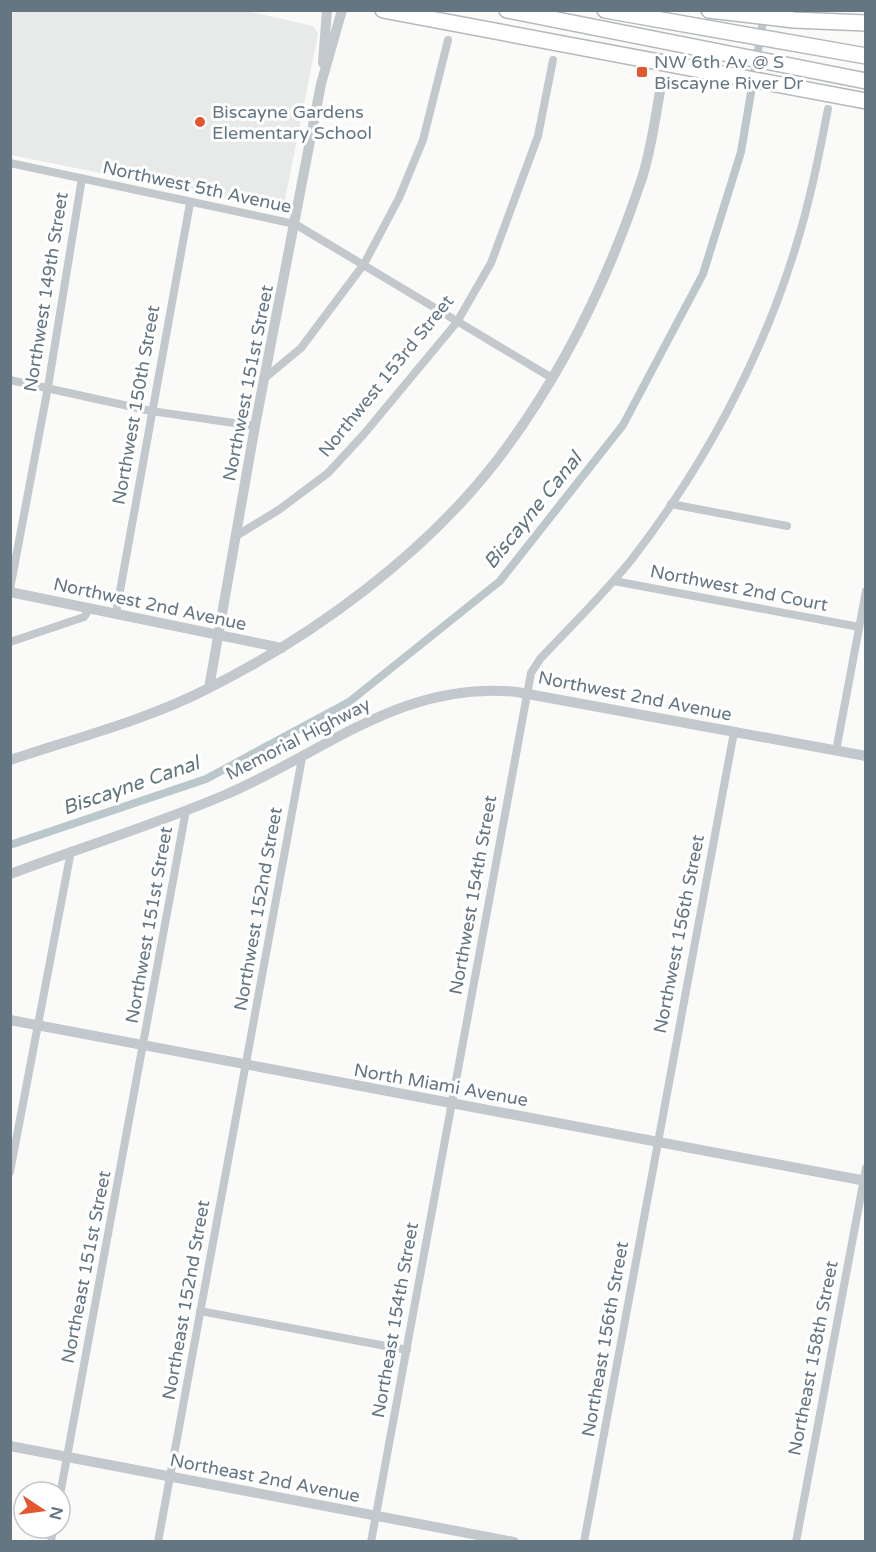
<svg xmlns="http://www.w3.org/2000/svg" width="876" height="1552" font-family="'Varela Round',sans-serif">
<rect width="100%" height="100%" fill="#fafaf8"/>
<path fill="#e8e9e9" d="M 11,10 L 243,10 L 313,26 L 318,34 L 283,210 L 11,155 Z"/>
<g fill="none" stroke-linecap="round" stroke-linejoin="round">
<path stroke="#bbc7cb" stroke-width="8" d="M 10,845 L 206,779 L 349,702 L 500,581 L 623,425 L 703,274 L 741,152 L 764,15"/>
<defs>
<path id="motorway" d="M 383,10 L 866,101
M 507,10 L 866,81
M 605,10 L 866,56
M 709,10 L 794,20 L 866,23"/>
</defs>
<use href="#motorway" stroke="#b4b9bd" stroke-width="18"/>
<path stroke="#c3c8cc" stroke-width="8" d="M 10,163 L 295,224 L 552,378
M 265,378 L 301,348 L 364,264 L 399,198 L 423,140 L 448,40
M 10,380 L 151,411 L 255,426
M 671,504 L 787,526
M 236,536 L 280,509 L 328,473 L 364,434 L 457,322 L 491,263 L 538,136 L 553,60
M 614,581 L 859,627
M 10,589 L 48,387 L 82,178
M 116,613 L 190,203
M 10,642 L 84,617 L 90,608
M 836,751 L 866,591
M 10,1172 L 71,851
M 200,1311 L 407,1350
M 60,1495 L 186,810
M 51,1542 L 53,1528
M 158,1542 L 302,758
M 371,1542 L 531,673 L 540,659 C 571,626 604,594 632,559 C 704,466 762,358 796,246 C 810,201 819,155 828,109
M 584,1542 L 734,732
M 796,1542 L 866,1168"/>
<path stroke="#c3c8cc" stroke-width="10" d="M 323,63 L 327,10
M 10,592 L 282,648
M 209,688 L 255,426 L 321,84 L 342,10
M 10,760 C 76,738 147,720 209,688 C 315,635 425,554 498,459 C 562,375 609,278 642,178 C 652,147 656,112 662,80
M 10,874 C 82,847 157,824 227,794 C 327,751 403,680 517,692 L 866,756
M 10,1020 L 866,1181
M 10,1446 L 514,1542"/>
<use href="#motorway" stroke="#fff" stroke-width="15"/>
</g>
<g fill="#e4572e" stroke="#fff" stroke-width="2">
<rect x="636" y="66" width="12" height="12" rx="3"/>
<circle cx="200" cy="122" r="6"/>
</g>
<g text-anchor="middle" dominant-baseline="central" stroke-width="6" stroke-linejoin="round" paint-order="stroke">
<g font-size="18" fill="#657683" stroke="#fff" text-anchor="start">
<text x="654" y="62">NW 6th Av @ S<tspan x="654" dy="21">Biscayne River Dr</tspan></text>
<text x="212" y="112">Biscayne Gardens<tspan x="212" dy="21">Elementary School</tspan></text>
</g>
<g font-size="18" fill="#657683" stroke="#fff">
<text transform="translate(197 187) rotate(12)">Northwest 5th Avenue</text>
<text transform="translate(46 292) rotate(-81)">Northwest 149th Street</text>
<text transform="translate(386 376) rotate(-51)">Northwest 153rd Street</text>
<text transform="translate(248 383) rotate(-79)">Northwest 151st Street</text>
<text transform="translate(136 405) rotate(-80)">Northwest 150th Street</text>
<text transform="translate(739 588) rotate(11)">Northwest 2nd Court</text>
<text transform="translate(150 604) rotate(12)">Northwest 2nd Avenue</text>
<text transform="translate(635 696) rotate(11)">Northwest 2nd Avenue</text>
<text transform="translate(298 739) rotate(-27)">Memorial Highway</text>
<text transform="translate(473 895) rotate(-80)">Northwest 154th Street</text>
<text transform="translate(258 909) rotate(-80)">Northwest 152nd Street</text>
<text transform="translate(149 925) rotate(-80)">Northwest 151st Street</text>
<text transform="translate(679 934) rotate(-79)">Northwest 156th Street</text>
<text transform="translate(441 1085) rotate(10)">North Miami Avenue</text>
<text transform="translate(86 1267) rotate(-79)">Northeast 151st Street</text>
<text transform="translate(186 1300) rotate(-80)">Northeast 152nd Street</text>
<text transform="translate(395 1320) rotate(-80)">Northeast 154th Street</text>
<text transform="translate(605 1339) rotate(-80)">Northeast 156th Street</text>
<text transform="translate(813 1358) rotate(-79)">Northeast 158th Street</text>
<text transform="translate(265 1478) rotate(11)">Northeast 2nd Avenue</text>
</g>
<g font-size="20" font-style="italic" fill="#60757c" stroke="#fff">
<text transform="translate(533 511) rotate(-51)">Biscayne Canal</text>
<text transform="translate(131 786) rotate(-19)">Biscayne Canal</text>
</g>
</g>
<rect width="876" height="1552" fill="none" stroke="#657683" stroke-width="24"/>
<g transform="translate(42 1510) rotate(103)"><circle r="28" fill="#ffffff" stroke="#c1c8cd" stroke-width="1.5"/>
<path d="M0-4.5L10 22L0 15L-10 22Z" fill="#e4572e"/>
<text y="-9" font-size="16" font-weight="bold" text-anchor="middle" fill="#657683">N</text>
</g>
</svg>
